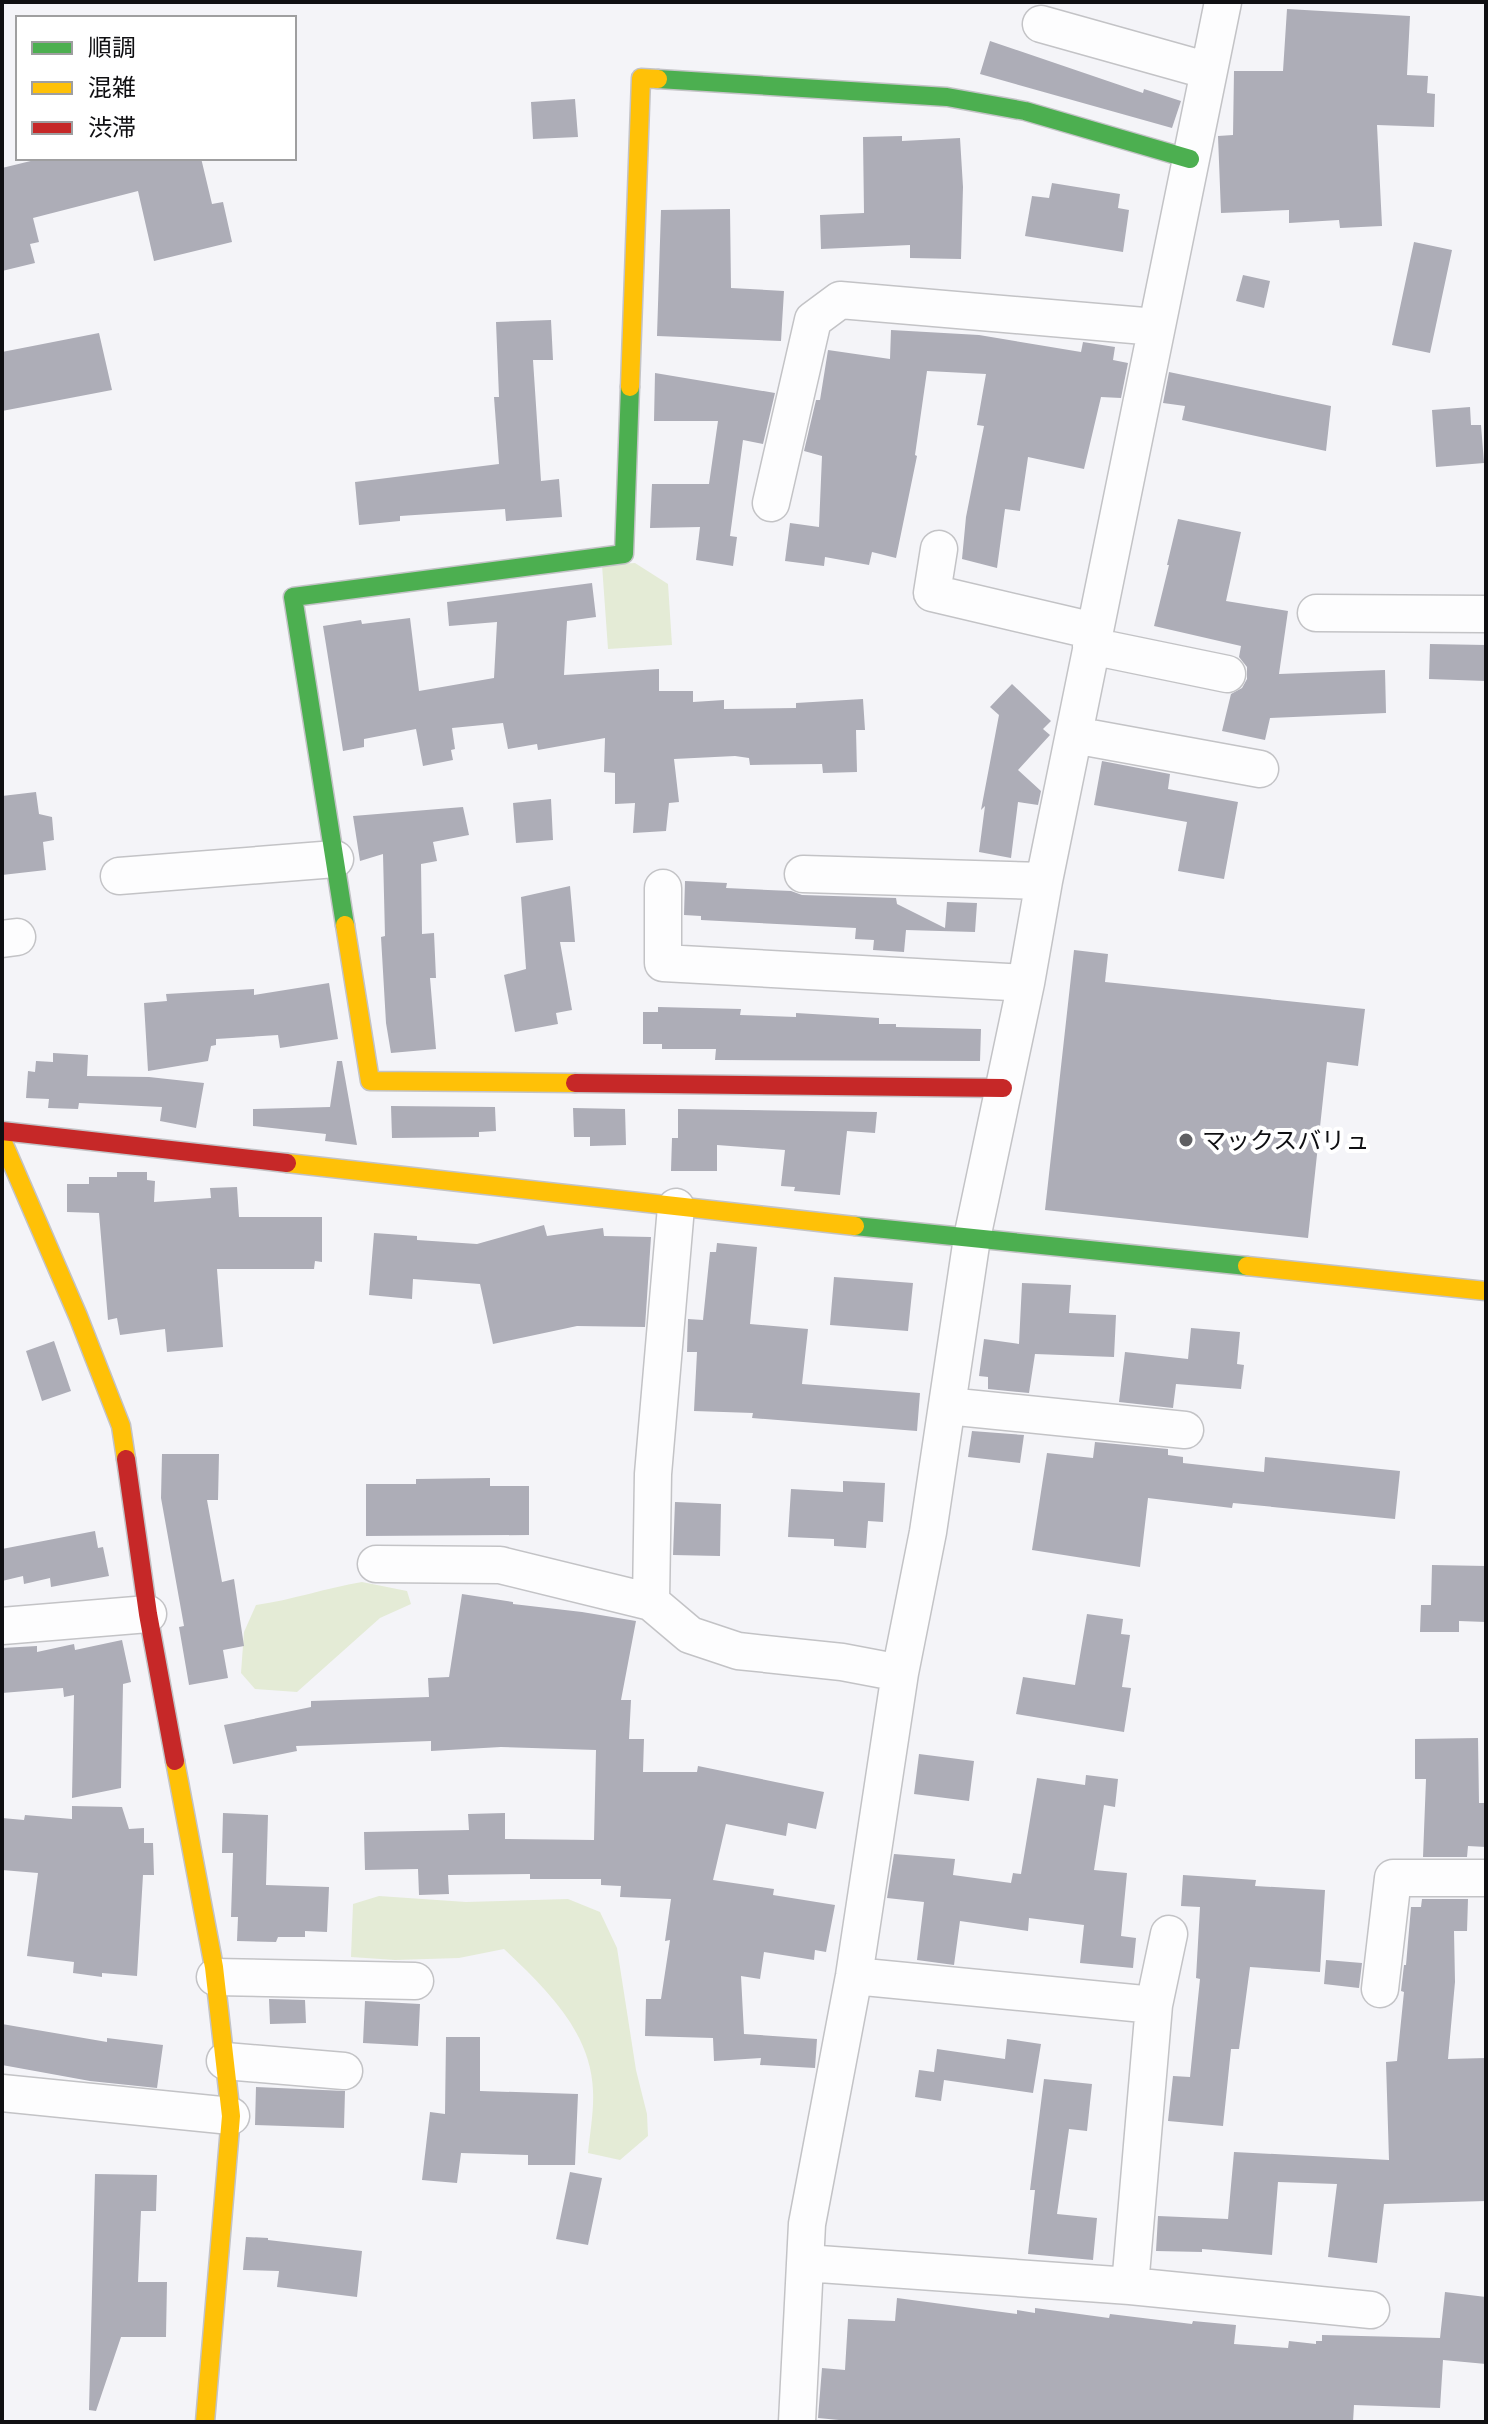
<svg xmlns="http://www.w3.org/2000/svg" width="1488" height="2424" font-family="Ubuntu,'Noto Sans JP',sans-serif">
<rect width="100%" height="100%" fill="#f4f4f8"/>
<path fill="#e4ebd6" d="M 635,563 L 668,584 L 672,645 L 608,649 L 602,565 Z
M 362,1582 L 407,1591 L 411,1604 L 380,1618 L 297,1692 L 255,1689 L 241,1673 L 244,1632 L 256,1605 C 292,1600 326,1588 362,1582 Z
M 379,1896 L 466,1902 L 568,1899 L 600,1912 L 617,1948 L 636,2070 L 647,2114 L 648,2136 L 620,2160 L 588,2153 C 590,2133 594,2111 593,2091 C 591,2031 545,1988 504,1949 L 459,1958 L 395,1960 L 351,1957 L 353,1904 Z"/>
<path fill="#adadb7" d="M 1287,9 L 1410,16 L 1407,75 L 1428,76 L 1427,93 L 1435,94 L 1434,127 L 1377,125 L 1382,226 L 1340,228 L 1339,220 L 1289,223 L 1289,210 L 1221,213 L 1218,136 L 1233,135 L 1234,71 L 1283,71 Z
M 990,41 L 1143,93 L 1144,89 L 1181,101 L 1172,128 L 980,74 Z
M 575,99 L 578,137 L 533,139 L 531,102 Z
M 902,136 L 902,141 L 960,138 L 963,187 L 961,259 L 910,258 L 910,245 L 821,249 L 820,215 L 864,213 L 863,137 Z
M 43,158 L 201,158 L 212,204 L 223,202 L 232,242 L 154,261 L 138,191 L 33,218 L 39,242 L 30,244 L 35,263 L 2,271 L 2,168 Z
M 1052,183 L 1120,194 L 1118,208 L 1129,210 L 1123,252 L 1025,236 L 1032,196 L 1049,198 Z
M 730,209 L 731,288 L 784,291 L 781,341 L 657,336 L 661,210 Z
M 1414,242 L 1452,250 L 1430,353 L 1392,345 Z
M 1243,275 L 1270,281 L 1264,308 L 1236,301 Z
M 551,320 L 553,360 L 533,360 L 541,481 L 559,479 L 562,517 L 506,521 L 505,509 L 400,516 L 400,521 L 359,525 L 355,482 L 499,464 L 494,397 L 499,397 L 496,322 Z
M 891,330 L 979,335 L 1081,352 L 1083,342 L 1115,347 L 1113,360 L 1128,363 L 1121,398 L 1101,397 L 1084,469 L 1028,457 L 1020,511 L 1005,509 L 997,568 L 962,559 L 966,517 L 984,426 L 977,425 L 986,374 L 927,371 L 915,455 L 917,456 L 896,558 L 872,552 L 869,565 L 825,557 L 824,566 L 785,561 L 790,523 L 819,527 L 822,456 L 804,451 L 816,400 L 820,400 L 828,350 L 890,359 Z
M 99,333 L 112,390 L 2,411 L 2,352 Z
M 1169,372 L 1331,406 L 1326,451 L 1182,420 L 1185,406 L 1163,403 Z
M 655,373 L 775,393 L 763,444 L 743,440 L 730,536 L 737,537 L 733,566 L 696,560 L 700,527 L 650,528 L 652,484 L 709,484 L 718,421 L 654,421 Z
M 1470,407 L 1471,425 L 1481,425 L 1484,463 L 1436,467 L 1432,410 Z
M 1178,519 L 1241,532 L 1226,601 L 1288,611 L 1279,674 L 1385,670 L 1386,713 L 1270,718 L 1265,740 L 1222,731 L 1231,694 L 1242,688 L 1247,679 L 1247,667 L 1239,657 L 1241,646 L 1154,626 L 1169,565 L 1167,565 Z
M 592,583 L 596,617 L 567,621 L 564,675 L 659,669 L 659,691 L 693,691 L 693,702 L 724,700 L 724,709 L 796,708 L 796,703 L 863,699 L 865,730 L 856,730 L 857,772 L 823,773 L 822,764 L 750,765 L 749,758 L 735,756 L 674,759 L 679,802 L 669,803 L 666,831 L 633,833 L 635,803 L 615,804 L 615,773 L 604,772 L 605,738 L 538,750 L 537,744 L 508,749 L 503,723 L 452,728 L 455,749 L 451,750 L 453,760 L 423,766 L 416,729 L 364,739 L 364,747 L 343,751 L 323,626 L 361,620 L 362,624 L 410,618 L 419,691 L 494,678 L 497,622 L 449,626 L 447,602 Z
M 1430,644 L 1486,645 L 1486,681 L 1429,679 Z
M 1012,684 L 1051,721 L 1043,729 L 1050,735 L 1018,770 L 1041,791 L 1038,805 L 1018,802 L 1011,858 L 979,852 L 985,806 L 981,810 L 999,715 L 990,707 Z
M 1102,761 L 1170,774 L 1168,789 L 1238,802 L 1224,879 L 1178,871 L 1187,822 L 1094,805 Z
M 36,792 L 39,814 L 52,817 L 54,840 L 43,842 L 46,870 L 2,875 L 2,796 Z
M 551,799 L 553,840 L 516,843 L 513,803 Z
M 463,807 L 469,835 L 433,842 L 437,861 L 421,864 L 422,934 L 434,933 L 436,978 L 430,978 L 436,1049 L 391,1053 L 386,1023 L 381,937 L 385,936 L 383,854 L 360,861 L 353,816 Z
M 685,881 L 727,883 L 726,888 L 791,891 L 802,895 L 896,898 L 897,904 L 945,928 L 947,902 L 977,903 L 975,932 L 906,930 L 904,952 L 873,950 L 874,940 L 855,939 L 856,928 L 701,920 L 701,916 L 684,915 Z
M 570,886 L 575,942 L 560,942 L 572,1010 L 556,1013 L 558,1024 L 515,1032 L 504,975 L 526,969 L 521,897 Z
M 1074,950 L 1108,954 L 1105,982 L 1365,1009 L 1358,1066 L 1327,1062 L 1308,1238 L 1045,1210 Z
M 329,983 L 338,1039 L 280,1048 L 278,1035 L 216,1039 L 216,1045 L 211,1046 L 208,1061 L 148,1071 L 144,1003 L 167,1001 L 166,994 L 254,989 L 254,995 Z
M 658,1007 L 741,1009 L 740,1015 L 796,1017 L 796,1013 L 879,1018 L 879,1024 L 896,1024 L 896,1027 L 981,1029 L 980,1061 L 715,1060 L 716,1049 L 662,1049 L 662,1044 L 643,1044 L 643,1012 L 658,1012 Z
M 53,1053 L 88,1055 L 87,1076 L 149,1077 L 204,1083 L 196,1128 L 160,1121 L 162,1107 L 79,1103 L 78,1109 L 48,1108 L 49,1099 L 26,1098 L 28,1071 L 35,1072 L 36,1061 L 53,1062 Z
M 337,1061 L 342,1061 L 357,1145 L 325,1141 L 326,1134 L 253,1126 L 253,1109 L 330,1107 Z
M 391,1106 L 495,1107 L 496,1131 L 479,1132 L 479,1137 L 392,1138 Z
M 573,1108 L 625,1109 L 626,1145 L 590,1146 L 590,1137 L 574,1137 Z
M 678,1109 L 877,1112 L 875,1133 L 847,1131 L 840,1195 L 794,1191 L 795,1187 L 781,1186 L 785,1150 L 717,1145 L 717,1171 L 671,1171 L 672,1138 L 678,1138 Z
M 117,1172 L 147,1172 L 147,1180 L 155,1181 L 154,1202 L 211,1198 L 210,1188 L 237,1187 L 239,1217 L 322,1217 L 322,1262 L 315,1261 L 314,1269 L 217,1269 L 223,1347 L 167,1352 L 165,1329 L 120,1335 L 117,1318 L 108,1320 L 99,1213 L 67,1212 L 67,1184 L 89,1184 L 89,1177 L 117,1177 Z
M 544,1225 L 547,1236 L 603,1228 L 604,1236 L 651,1237 L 645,1327 L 577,1326 L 493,1344 L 480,1284 L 413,1279 L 412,1299 L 369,1295 L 374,1233 L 417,1236 L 417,1240 L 477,1244 Z
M 717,1243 L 757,1247 L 750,1324 L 808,1329 L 802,1384 L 920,1393 L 917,1431 L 752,1418 L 753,1413 L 694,1411 L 697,1352 L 687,1352 L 688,1319 L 703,1320 L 710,1252 L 716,1252 Z
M 834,1277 L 913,1283 L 908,1331 L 830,1325 Z
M 1022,1283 L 1071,1285 L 1069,1313 L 1116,1315 L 1114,1357 L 1035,1354 L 1029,1393 L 988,1389 L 988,1377 L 979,1376 L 984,1339 L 1019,1344 Z
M 1191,1328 L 1240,1332 L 1237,1364 L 1244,1365 L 1241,1389 L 1176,1384 L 1173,1408 L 1119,1402 L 1125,1352 L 1188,1359 Z
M 54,1341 L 71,1391 L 42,1401 L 26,1351 Z
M 972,1431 L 1024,1435 L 1020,1463 L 968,1457 Z
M 1095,1442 L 1168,1449 L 1168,1455 L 1183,1457 L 1183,1463 L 1264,1472 L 1265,1457 L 1400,1471 L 1395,1519 L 1233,1503 L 1232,1508 L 1148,1498 L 1140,1567 L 1032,1550 L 1047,1453 L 1093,1458 Z
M 162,1454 L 219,1454 L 218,1500 L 207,1500 L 222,1582 L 234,1579 L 244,1646 L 223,1650 L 228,1678 L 189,1685 L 179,1627 L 184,1626 L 161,1498 Z
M 490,1478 L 490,1486 L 529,1486 L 529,1535 L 366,1536 L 366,1484 L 416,1484 L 416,1479 Z
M 843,1481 L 885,1483 L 883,1522 L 868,1521 L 866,1548 L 834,1546 L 834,1539 L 788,1537 L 791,1489 L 843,1492 Z
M 675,1502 L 721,1504 L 720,1556 L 673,1555 Z
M 95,1531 L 98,1548 L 103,1547 L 109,1576 L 51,1587 L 50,1578 L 24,1584 L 23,1576 L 2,1581 L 2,1549 Z
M 1432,1565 L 1486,1566 L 1486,1622 L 1459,1621 L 1459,1632 L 1420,1632 L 1421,1605 L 1431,1605 Z
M 462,1594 L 513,1602 L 513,1604 L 582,1612 L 636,1621 L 621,1700 L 631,1700 L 629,1739 L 644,1739 L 643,1772 L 697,1772 L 698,1766 L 824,1792 L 816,1829 L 788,1823 L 786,1836 L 726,1824 L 713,1880 L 774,1889 L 773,1895 L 835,1905 L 826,1952 L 815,1950 L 814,1960 L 764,1952 L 760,1979 L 741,1976 L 744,2034 L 817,2039 L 815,2068 L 760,2065 L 761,2058 L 714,2061 L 713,2038 L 645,2036 L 646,1999 L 661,1999 L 670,1940 L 665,1941 L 671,1899 L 620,1897 L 621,1886 L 601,1885 L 601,1879 L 530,1879 L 530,1874 L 448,1875 L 449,1894 L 419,1895 L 418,1869 L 365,1870 L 364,1832 L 469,1830 L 468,1814 L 505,1813 L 505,1839 L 594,1840 L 596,1750 L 501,1747 L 431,1751 L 431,1741 L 296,1746 L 297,1751 L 233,1764 L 224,1725 L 311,1707 L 311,1701 L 429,1697 L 428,1678 L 449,1677 Z
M 1087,1614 L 1123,1619 L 1121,1634 L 1130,1635 L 1122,1687 L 1131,1688 L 1124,1732 L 1016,1714 L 1023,1677 L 1075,1685 Z
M 122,1640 L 131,1682 L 123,1684 L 121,1788 L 72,1798 L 74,1695 L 64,1697 L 63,1688 L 2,1693 L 2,1648 L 37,1646 L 37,1652 L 74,1644 L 75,1650 Z
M 1478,1738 L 1479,1803 L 1486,1803 L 1486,1847 L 1468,1846 L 1467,1857 L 1423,1857 L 1426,1779 L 1415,1779 L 1415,1739 Z
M 919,1754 L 974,1761 L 969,1801 L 914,1794 Z
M 1086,1775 L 1118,1779 L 1115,1807 L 1104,1805 L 1094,1870 L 1127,1873 L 1121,1936 L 1136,1938 L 1133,1968 L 1080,1963 L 1084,1925 L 1029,1918 L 1028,1931 L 960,1921 L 954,1965 L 917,1960 L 924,1902 L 887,1898 L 894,1854 L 955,1859 L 953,1875 L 1011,1883 L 1013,1873 L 1021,1874 L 1037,1778 L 1085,1785 Z
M 72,1806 L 122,1807 L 129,1829 L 144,1828 L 144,1843 L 153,1843 L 154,1875 L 143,1875 L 137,1976 L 102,1973 L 102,1977 L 73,1973 L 74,1962 L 27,1956 L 38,1873 L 2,1870 L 2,1818 L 24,1820 L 25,1815 L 72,1819 Z
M 223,1813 L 268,1815 L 266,1885 L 329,1887 L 327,1932 L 305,1931 L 305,1937 L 278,1937 L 276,1942 L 237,1941 L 238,1917 L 231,1917 L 233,1853 L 222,1853 Z
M 1183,1875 L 1256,1880 L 1255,1886 L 1325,1890 L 1320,1972 L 1250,1967 L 1239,2049 L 1231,2049 L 1223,2126 L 1168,2121 L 1173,2076 L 1190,2077 L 1200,1979 L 1196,1978 L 1200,1907 L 1181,1906 Z
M 1422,1899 L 1468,1899 L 1467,1931 L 1454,1931 L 1455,1982 L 1448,2059 L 1486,2058 L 1486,2201 L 1384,2204 L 1377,2263 L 1328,2257 L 1337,2184 L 1278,2182 L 1272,2255 L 1202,2249 L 1202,2252 L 1156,2251 L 1158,2216 L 1228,2219 L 1234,2152 L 1389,2160 L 1386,2062 L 1397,2061 L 1404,1992 L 1401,1991 L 1404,1965 L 1406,1965 L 1411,1907 L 1421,1907 Z
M 1326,1960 L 1362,1963 L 1359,1988 L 1324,1984 Z
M 269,1999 L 305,2000 L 306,2023 L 270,2024 Z
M 365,2001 L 420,2004 L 418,2046 L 363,2043 Z
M 2,2024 L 107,2042 L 107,2038 L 163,2045 L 157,2088 L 90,2081 L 2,2065 Z
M 446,2037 L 480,2037 L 480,2091 L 578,2094 L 575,2165 L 528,2165 L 528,2155 L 461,2153 L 457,2183 L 422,2180 L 430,2112 L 445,2114 Z
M 1007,2039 L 1041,2044 L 1033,2093 L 944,2080 L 941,2101 L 915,2097 L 919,2070 L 934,2072 L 937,2049 L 1005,2059 Z
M 1044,2079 L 1092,2084 L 1087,2131 L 1069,2129 L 1057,2214 L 1097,2218 L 1093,2260 L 1028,2254 L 1035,2190 L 1030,2190 Z
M 256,2087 L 345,2091 L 344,2128 L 255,2125 Z
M 570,2172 L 602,2178 L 588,2245 L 556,2239 Z
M 95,2174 L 157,2175 L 156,2211 L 141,2211 L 138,2282 L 167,2282 L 166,2337 L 121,2337 L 96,2411 L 89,2410 Z
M 246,2237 L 268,2238 L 268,2240 L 362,2251 L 357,2297 L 277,2287 L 279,2271 L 243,2270 Z
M 1445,2292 L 1486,2297 L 1486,2364 L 1443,2360 L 1440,2408 L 1354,2405 L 1353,2422 L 839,2422 L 839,2420 L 818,2418 L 822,2368 L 845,2370 L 848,2319 L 895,2321 L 897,2298 L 1017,2314 L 1017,2310 L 1035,2313 L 1035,2308 L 1109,2318 L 1110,2314 L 1192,2324 L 1193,2321 L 1236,2325 L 1234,2344 L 1288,2348 L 1289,2341 L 1316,2344 L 1316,2341 L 1322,2341 L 1322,2335 L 1440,2338 Z"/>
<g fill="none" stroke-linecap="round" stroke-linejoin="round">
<defs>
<path id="street" d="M 1041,24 L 1209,71
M 771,503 L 813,320 L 840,300 L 1156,327
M 939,549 L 932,593 L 1094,631
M 1316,613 L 1486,614
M 1091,646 L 1227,674
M 1074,735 L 1260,769
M 803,874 L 1044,881
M 119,876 L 335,859
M 663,888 L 663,963 L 1026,983
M 2,939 L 17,937
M 947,1406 L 1185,1430
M 376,1564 L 500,1565 L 651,1602 L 690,1635 L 738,1651 L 842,1662 L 900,1673
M 651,1602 L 653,1474 L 676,1207
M 2,1626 L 148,1614
M 854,1976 L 1154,2005
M 215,1977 L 415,1981
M 1380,1989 L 1393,1878 L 1486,1878
M 225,2061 L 344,2071
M 2,2093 L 231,2116
M 805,2263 L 1130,2286 L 1371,2310
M 1130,2286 L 1154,2005 L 1169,1934
M 797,2422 L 807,2224 L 854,1976 L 900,1673 L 928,1532 L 972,1238 L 1026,983 L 1044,881 L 1223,2"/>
<path id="fast" d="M 658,79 L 947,97 L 1025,111 L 1190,159
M 345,925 L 293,597 L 624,554 L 630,387
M 855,1226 L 1247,1266"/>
<path id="slow" d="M 630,387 L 641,78 L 658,79
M 345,925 L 370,1081 L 575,1083
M 2,1140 L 78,1316 L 121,1426 L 126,1459
M 287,1163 L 855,1226
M 1247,1266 L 1486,1291
M 175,1761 L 214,1967 L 231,2116 L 205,2422"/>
<path id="jam" d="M 575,1083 L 1003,1088
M 2,1131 L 287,1163
M 126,1459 L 148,1614 L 175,1761"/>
</defs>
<use href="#street" stroke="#c3c3c6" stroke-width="39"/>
<use href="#fast" stroke="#c3c3c6" stroke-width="21"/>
<use href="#slow" stroke="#c3c3c6" stroke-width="21"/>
<use href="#jam" stroke="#c3c3c6" stroke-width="21"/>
<use href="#street" stroke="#fdfdfe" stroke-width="36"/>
<use href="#fast" stroke="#4caf50" stroke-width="18"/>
<use href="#slow" stroke="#ffc107" stroke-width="18"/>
<use href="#jam" stroke="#c62828" stroke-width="18"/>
</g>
<circle fill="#5f5f62" stroke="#fff" stroke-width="3" cx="1186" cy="1140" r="8"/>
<g text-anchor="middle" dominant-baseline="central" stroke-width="8" stroke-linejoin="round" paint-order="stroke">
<g font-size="24" fill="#0f0f12" stroke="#fff" text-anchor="start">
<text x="1202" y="1140">マックスバリュ</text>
</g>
</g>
<rect width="1488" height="2424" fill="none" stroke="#0f0f12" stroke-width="8"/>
<rect x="16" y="16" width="280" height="144" fill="#ffffff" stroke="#9f9fa0" stroke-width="2"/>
<rect x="32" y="42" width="40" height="12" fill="#4caf50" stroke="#9f9fa0" stroke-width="2"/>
<text x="88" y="56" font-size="24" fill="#0f0f12">順調</text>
<rect x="32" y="82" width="40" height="12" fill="#ffc107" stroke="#9f9fa0" stroke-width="2"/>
<text x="88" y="96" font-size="24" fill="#0f0f12">混雑</text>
<rect x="32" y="122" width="40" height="12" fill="#c62828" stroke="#9f9fa0" stroke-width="2"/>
<text x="88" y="136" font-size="24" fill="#0f0f12">渋滞</text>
</svg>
